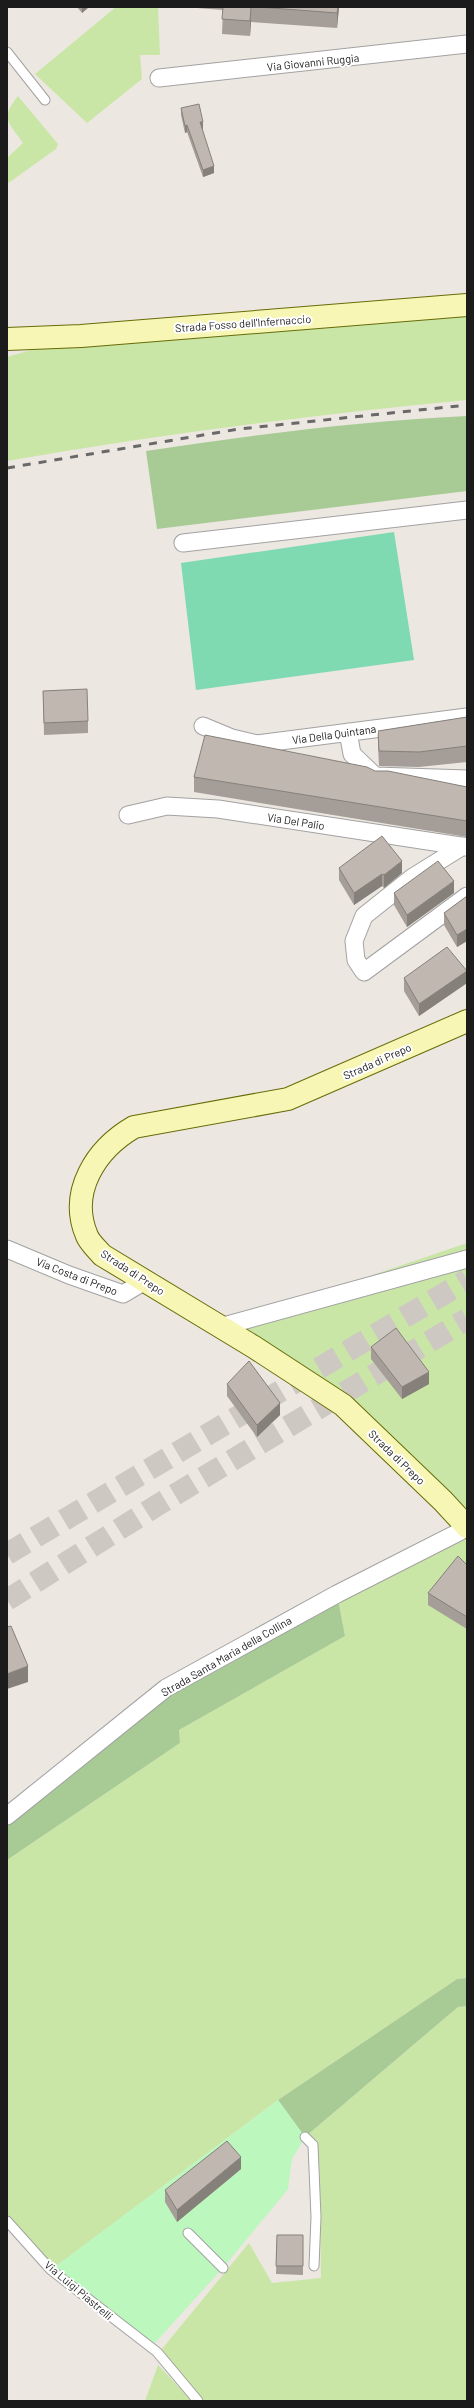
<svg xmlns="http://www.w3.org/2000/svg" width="474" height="2408" font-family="Barlow,sans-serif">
<rect width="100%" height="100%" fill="#ece7e0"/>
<path fill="#c9e6a6" d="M 116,7 L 158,7 L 160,55 L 140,55 L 142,79 L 87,123 L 35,74 Z
M 18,96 L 58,144 L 56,149 L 7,184 L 7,158 L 23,143 C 8,121 0,119 18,96 Z
M 467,309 L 467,400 C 313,415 159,434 7,461 L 7,357 L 55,343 Z
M 467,1243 L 467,1527 L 343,1405 L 220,1327 Z
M 467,1528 L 467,1978 L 457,1979 L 278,2100 L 51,2270 L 7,2224 L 7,1860 L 180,1743 L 179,1730 L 345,1636 L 337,1594 Z
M 467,2006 L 467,2401 L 197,2401 L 157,2355 L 249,2243 L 272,2283 L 321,2278 L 320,2179 L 317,2140 L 305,2137 L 458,2007 Z
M 158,2365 L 192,2401 L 145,2401 Z"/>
<path fill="#a8cb96" d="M 467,416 L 467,491 L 157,529 L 146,451 C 253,435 359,421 467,416 Z
M 337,1594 L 345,1636 L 179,1730 L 180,1743 L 7,1860 L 7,1816 L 166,1688 Z
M 467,1978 L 467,2006 L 458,2007 L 305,2137 L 278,2100 L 457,1979 Z"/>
<path fill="#bcf7be" d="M 278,2100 L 305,2137 L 292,2159 L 288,2189 L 223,2268 L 153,2345 L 51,2270 Z"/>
<path fill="#7fdab2" d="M 394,532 L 414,660 L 196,690 L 181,563 Z"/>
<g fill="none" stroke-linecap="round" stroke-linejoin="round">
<path stroke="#cdc8c2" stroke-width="22" stroke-dasharray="22 11" stroke-linecap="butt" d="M 7,1554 L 467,1280
M 7,1600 L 156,1506 L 467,1319"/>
<defs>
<path id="lane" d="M 7,52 L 45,100
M 305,2137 L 313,2145 L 316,2217 L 314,2266
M 7,2221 L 51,2270 L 157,2352 L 198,2401
M 188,2233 L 223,2268"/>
<path id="street" d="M 159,78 L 467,44
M 183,543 L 467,510
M 203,726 L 232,738 L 257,744 L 467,717
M 348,732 L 352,754 L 375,776 L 467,779
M 128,815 L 167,806 L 218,809 L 467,847
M 463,846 L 413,877 L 364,916 L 354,941 L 356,960 L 364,972 L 467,896
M 7,1249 L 69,1275 L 123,1294 L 145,1281
M 220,1327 L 467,1259
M 7,1816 L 166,1688 L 337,1594 L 467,1528"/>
<path id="secondary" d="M 7,339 L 81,336 L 467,305
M 467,1021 L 288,1099 L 134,1127 C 96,1149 68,1192 87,1236 C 90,1243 97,1249 102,1255 L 254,1347 L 343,1405 L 443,1501 L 467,1527"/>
</defs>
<use href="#lane" stroke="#a2a2a2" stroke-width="11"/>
<use href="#street" stroke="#a2a2a2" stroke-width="19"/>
<use href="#secondary" stroke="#676c08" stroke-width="24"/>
<use href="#lane" stroke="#fff" stroke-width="9"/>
<use href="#street" stroke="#fff" stroke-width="17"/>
<use href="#secondary" stroke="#f7f6b4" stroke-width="22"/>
<path stroke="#696969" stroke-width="3" stroke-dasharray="8 8" stroke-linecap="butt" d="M 7,468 L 239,429 L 467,405"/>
</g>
<path fill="#a59d97" d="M 77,7 L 89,7 L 82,13 Z
M 197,7 L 339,7 L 337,28 L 251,22 L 250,36 L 222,34 L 223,10 L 197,8 Z
M 181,108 L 203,129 L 202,129 L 214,173 L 203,177 L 187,132 L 185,133 L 181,115 Z
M 43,691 L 88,721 L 88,733 L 44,735 Z
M 467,717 L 467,762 L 419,767 L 379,766 L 378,746 L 378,731 Z
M 375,771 L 467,787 L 467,837 L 194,792 L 194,777 Z
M 339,868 L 402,873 L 384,888 L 382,886 L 354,905 L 339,880 Z
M 394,893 L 454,893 L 407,927 L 394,905 Z
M 467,896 L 467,941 L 457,947 L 444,925 L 444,913 Z
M 467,970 L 467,983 L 419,1016 L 404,991 L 404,978 Z
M 371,1347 L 429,1384 L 402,1399 L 371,1359 Z
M 227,1384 L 280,1415 L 257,1437 L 227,1396 Z
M 467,1565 L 467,1629 L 428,1605 L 428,1593 Z
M 241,2169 L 177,2222 L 165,2202 L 165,2190 Z
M 277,2235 L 303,2235 L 303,2275 L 276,2274 Z"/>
<path fill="#86807b" d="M 82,7 L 89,7 L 82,13 Z
M 251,7 L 251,22 L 250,36 L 250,21 Z
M 338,7 L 339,7 L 337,28 L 337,13 Z
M 200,122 L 203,122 L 203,129 L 200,130 Z
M 187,125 L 187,132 L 185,133 L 185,126 Z
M 214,166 L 214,173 L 203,177 L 203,170 Z
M 402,861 L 402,873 L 384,888 L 384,875 Z
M 382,874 L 382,886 L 354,905 L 354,893 Z
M 454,881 L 454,893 L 407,927 L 407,915 Z
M 467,929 L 467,941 L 457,947 L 457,935 Z
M 467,971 L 467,983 L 419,1016 L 419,1004 Z
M 429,1372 L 429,1384 L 402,1399 L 402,1387 Z
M 280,1403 L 280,1415 L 257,1437 L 257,1425 Z
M 28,1666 L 28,1682 L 7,1689 L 7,1674 Z
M 241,2157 L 241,2169 L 177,2222 L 177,2210 Z"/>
<path fill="#c0b7b0" stroke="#86807b" d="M 223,7 L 251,7 L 250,21 L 222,19 Z
M 258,7 L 338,7 L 337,13 Z
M 199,104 L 203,122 L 200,122 L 214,166 L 203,170 L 187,125 L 185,126 L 181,108 Z
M 87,689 L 88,721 L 44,723 L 43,691 Z
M 467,717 L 467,746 L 419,752 L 379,751 L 378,731 Z
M 205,735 L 367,767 L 375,771 L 388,771 L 467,787 L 467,821 L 194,777 Z
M 382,836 L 402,861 L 384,875 L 382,874 L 354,893 L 339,868 Z
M 438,861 L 454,881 L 407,915 L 394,893 Z
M 467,896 L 467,929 L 457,935 L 444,913 Z
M 447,947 L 467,971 L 419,1004 L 404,978 Z
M 396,1328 L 429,1372 L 402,1387 L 371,1347 Z
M 249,1361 L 280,1403 L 257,1425 L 227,1384 Z
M 458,1556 L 467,1565 L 467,1617 L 428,1593 Z
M 11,1626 L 28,1666 L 7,1674 L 7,1627 Z
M 227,2141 L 241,2157 L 177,2210 L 165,2190 Z
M 277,2235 L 303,2235 L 303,2266 L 276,2266 Z"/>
<g text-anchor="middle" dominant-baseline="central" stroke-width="4" stroke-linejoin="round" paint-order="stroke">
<g font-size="11" fill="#1b1b1b" stroke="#fff">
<text transform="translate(313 62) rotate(-6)">Via Giovanni Ruggia</text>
<text transform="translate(243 323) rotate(-4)">Strada Fosso dell'Infernaccio</text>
<text transform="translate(334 734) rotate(-8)">Via Della Quintana</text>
<text transform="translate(296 821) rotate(9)">Via Del Palio</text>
<text transform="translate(377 1061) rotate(-24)">Strada di Prepo</text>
<text transform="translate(133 1272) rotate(33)">Strada di Prepo</text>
<text transform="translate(77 1276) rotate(21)">Via Costa di Prepo</text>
<text transform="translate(397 1457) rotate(44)">Strada di Prepo</text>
<text transform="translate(226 1656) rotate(-30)">Strada Santa Maria della Collina</text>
<text transform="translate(79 2290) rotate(40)">Via Luigi Piastrelli</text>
</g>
</g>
<rect width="474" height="2408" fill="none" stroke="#1b1b1b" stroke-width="16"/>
</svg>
